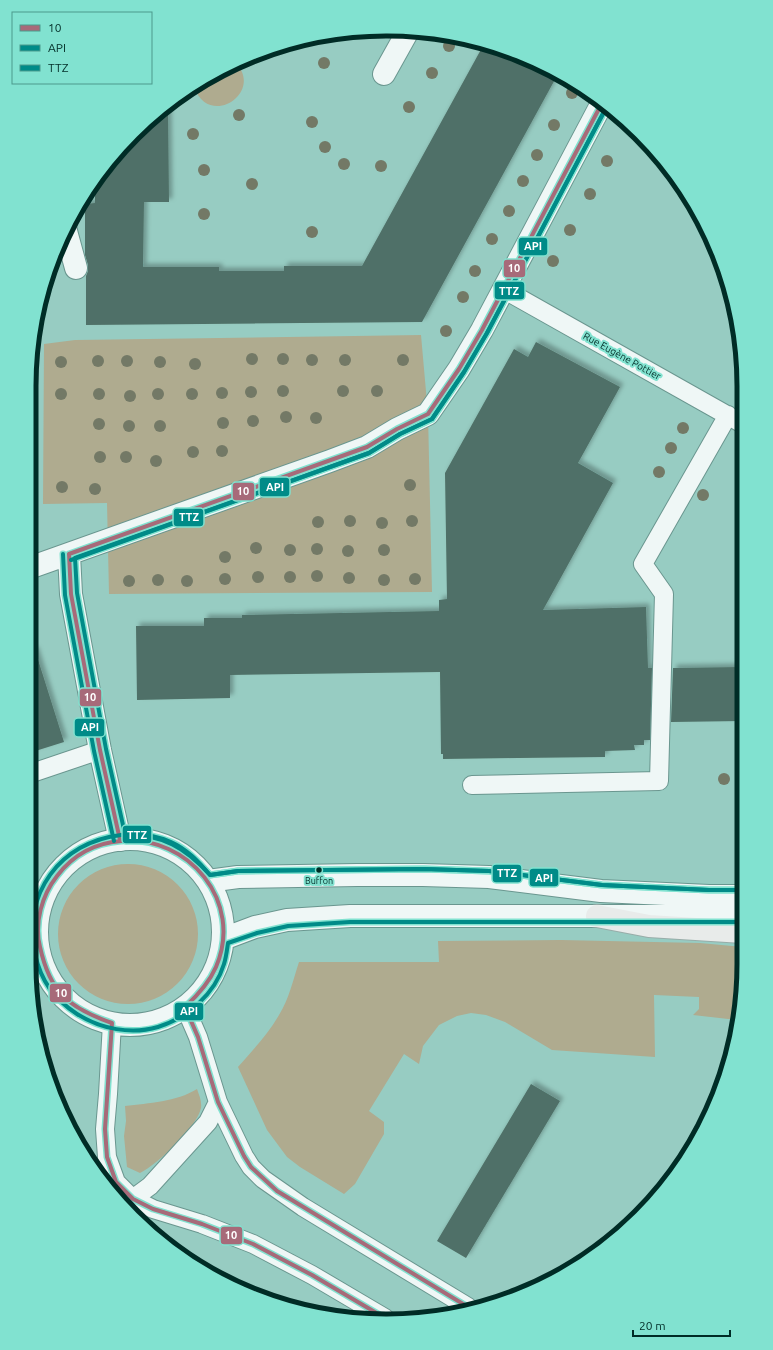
<svg xmlns="http://www.w3.org/2000/svg" width="773" height="1350" font-family="Ubuntu,sans-serif">
<defs>
<filter id="shadow"><feDropShadow dx="3.5" dy="-3.5" stdDeviation="2" flood-color="#0004"/></filter>
</defs>
<rect width="100%" height="100%" fill="#97ccc2"/>
<path fill="#afab8f" d="M 236,63 C 264,93 209,129 194,87 L 229,66 Z
M 421,335 L 428,414 L 432,592 L 109,594 L 107,503 L 43,504 L 44,344 L 75,340 Z
M58 934a70 70 0 1 1 140 0a70 70 0 1 1-140 0Z
M 561,940 L 700,943 L 743,947 L 743,987 L 737,1020 L 693,1015 L 699,1009 L 699,997 L 654,995 L 655,1057 L 552,1050 L 505,1022 L 486,1015 L 471,1013 L 457,1016 L 439,1025 L 423,1046 L 419,1064 L 404,1054 L 369,1111 L 384,1122 L 384,1134 L 355,1184 L 344,1194 L 300,1167 L 287,1157 L 267,1130 L 238,1067 C 253,1050 268,1034 279,1015 C 289,999 293,980 299,962 L 439,962 L 438,941 Z
M 197,1089 C 199,1095 202,1101 201,1108 C 197,1127 158,1164 140,1173 L 127,1167 L 124,1136 L 126,1121 L 125,1106 C 149,1103 176,1102 197,1089 Z"/>
<path fill="#4f7067" filter="url(#shadow)" d="M 484,44 L 502,48 L 558,74 L 422,322 L 86,325 L 86,276 L 88,271 L 88,265 L 85,255 L 85,204 L 95,203 L 95,183 L 118,151 L 168,104 L 169,202 L 144,202 L 143,267 L 219,267 L 219,271 L 284,271 L 284,266 L 362,266 Z
M 536,342 L 620,387 L 578,463 L 613,483 L 543,610 L 646,607 L 648,668 L 652,668 L 650,740 L 644,740 L 644,745 L 634,745 L 635,750 L 605,751 L 605,757 L 443,759 L 443,754 L 441,754 L 440,672 L 230,675 L 230,698 L 137,700 L 136,626 L 204,626 L 204,618 L 242,618 L 242,615 L 439,611 L 439,600 L 447,599 L 445,473 L 514,349 L 528,357 Z
M 35,650 L 64,742 L 29,753 L 29,651 Z
M 742,667 L 742,721 L 671,722 L 673,668 Z
M 531,1084 L 560,1101 L 466,1258 L 437,1241 Z"/>
<g fill="none" stroke-linecap="round" stroke-linejoin="round">
<defs>
<path id="service" d="M 503,289 L 741,423
M 29,774 L 100,750
M 472,785 L 659,781 L 664,594 L 643,564 L 728,415
M 185,1007 L 198,1037 L 218,1102 L 244,1156 L 251,1167 L 263,1179 L 303,1207 L 468,1307
M 112,1023 L 108,1094 L 105,1129 L 107,1157 L 116,1182 L 133,1199 L 153,1209 L 202,1224 L 253,1244 L 312,1275 L 385,1318
M 127,1203 L 150,1186 L 208,1122 L 218,1102"/>
<path id="minor" d="M 384,74 L 408,31
M 66,231 L 76,268"/>
<path id="tertiary" d="M 69,554 L 71,594 L 100,750 L 120,840
M 29,568 L 330,461 L 367,447 L 397,429 L 428,414 L 459,369 L 482,330 L 601,105"/>
<path id="secondary" d="M37 932a93 93 0 1 1 186 0a93 93 0 1 1-186 0Z
M 208,881 L 238,877 L 357,875 L 423,875 L 489,877 L 601,891 L 709,896 L 743,896
M 223,939 L 255,927 L 287,920 L 350,916 L 743,916"/>
<path id="trunk" d="M 597,916 L 649,926 L 743,932"/>
</defs>
<use href="#service" stroke="#6a968f" stroke-width="20"/>
<use href="#minor" stroke="#6a968f" stroke-width="24"/>
<use href="#tertiary" stroke="#6a968f" stroke-width="24"/>
<use href="#secondary" stroke="#6a968f" stroke-width="24"/>
<use href="#trunk" stroke="#98ada9" stroke-width="24"/>
<use href="#service" stroke="#eff7f6" stroke-width="18"/>
<use href="#minor" stroke="#eff7f6" stroke-width="22"/>
<use href="#tertiary" stroke="#eff7f6" stroke-width="22"/>
<use href="#secondary" stroke="#eff7f6" stroke-width="22"/>
<use href="#trunk" stroke="#e8ebea" stroke-width="22"/>
<defs>
<path id="bus-1" d="M 69,554 L 367,447 L 397,429 L 428,414 L 459,369 L 482,330 L 601,105
M 69,554 L 71,594 L 100,750 L 120,840
M 385,1318 L 312,1275 L 253,1244 L 202,1224 L 153,1209 L 133,1199 L 116,1182 L 107,1157 L 105,1129 L 112,1023 C 69,1008 50,993 40,947 C 34,923 42,895 57,876 C 73,855 94,843 121,841 C 189,835 244,902 216,967 C 209,983 198,995 185,1007 L 198,1037 L 218,1102 L 244,1156 L 251,1167 L 277,1191 L 468,1307"/>
<path id="bus-2" d="M 63,554 L 65,595 L 94,751 L 114,841
M 71,560 L 369,453 L 400,434 L 432,419 L 464,372 L 487,333 L 606,108
M 743,890 L 709,890 L 602,885 L 489,871 L 423,869 L 238,871 L 210,875 C 199,862 187,849 171,842 C 155,835 138,833 121,835 C 60,842 22,894 35,954 C 41,981 54,999 77,1014 C 101,1029 131,1035 158,1027 C 187,1018 215,994 224,964 C 226,958 227,950 228,943 L 257,933 L 288,926 L 350,922 L 743,922"/>
<path id="bus-3" d="M 606,108 L 487,333 L 464,372 L 432,419 L 400,434 L 369,453 L 75,558 L 77,593 L 106,749 L 125,834 C 163,835 185,847 210,875 L 238,871 L 423,869 L 489,871 L 602,885 L 709,890 L 743,890"/>
</defs>
<use href="#bus-1" stroke="#81e2d0" stroke-width="7"/>
<use href="#bus-2" stroke="#81e2d0" stroke-width="7"/>
<use href="#bus-3" stroke="#81e2d0" stroke-width="7"/>
<use href="#bus-1" stroke="#a76a79" stroke-width="4"/>
<use href="#bus-2" stroke="#008b88" stroke-width="4"/>
<use href="#bus-3" stroke="#008b88" stroke-width="4"/>
</g>
<g fill="#737966">
<circle cx="449" cy="46" r="6"/>
<circle cx="324" cy="63" r="6"/>
<circle cx="432" cy="73" r="6"/>
<circle cx="572" cy="93" r="6"/>
<circle cx="409" cy="107" r="6"/>
<circle cx="239" cy="115" r="6"/>
<circle cx="312" cy="122" r="6"/>
<circle cx="554" cy="125" r="6"/>
<circle cx="193" cy="134" r="6"/>
<circle cx="325" cy="147" r="6"/>
<circle cx="537" cy="155" r="6"/>
<circle cx="607" cy="161" r="6"/>
<circle cx="344" cy="164" r="6"/>
<circle cx="381" cy="166" r="6"/>
<circle cx="204" cy="170" r="6"/>
<circle cx="523" cy="181" r="6"/>
<circle cx="252" cy="184" r="6"/>
<circle cx="590" cy="194" r="6"/>
<circle cx="509" cy="211" r="6"/>
<circle cx="204" cy="214" r="6"/>
<circle cx="570" cy="230" r="6"/>
<circle cx="312" cy="232" r="6"/>
<circle cx="492" cy="239" r="6"/>
<circle cx="553" cy="261" r="6"/>
<circle cx="475" cy="271" r="6"/>
<circle cx="463" cy="297" r="6"/>
<circle cx="446" cy="331" r="6"/>
<circle cx="252" cy="359" r="6"/>
<circle cx="283" cy="359" r="6"/>
<circle cx="312" cy="360" r="6"/>
<circle cx="345" cy="360" r="6"/>
<circle cx="403" cy="360" r="6"/>
<circle cx="98" cy="361" r="6"/>
<circle cx="127" cy="361" r="6"/>
<circle cx="61" cy="362" r="6"/>
<circle cx="160" cy="362" r="6"/>
<circle cx="195" cy="364" r="6"/>
<circle cx="283" cy="391" r="6"/>
<circle cx="343" cy="391" r="6"/>
<circle cx="377" cy="391" r="6"/>
<circle cx="251" cy="392" r="6"/>
<circle cx="222" cy="393" r="6"/>
<circle cx="61" cy="394" r="6"/>
<circle cx="99" cy="394" r="6"/>
<circle cx="158" cy="394" r="6"/>
<circle cx="192" cy="394" r="6"/>
<circle cx="130" cy="396" r="6"/>
<circle cx="286" cy="417" r="6"/>
<circle cx="316" cy="418" r="6"/>
<circle cx="253" cy="421" r="6"/>
<circle cx="223" cy="423" r="6"/>
<circle cx="99" cy="424" r="6"/>
<circle cx="129" cy="426" r="6"/>
<circle cx="160" cy="426" r="6"/>
<circle cx="683" cy="428" r="6"/>
<circle cx="671" cy="448" r="6"/>
<circle cx="222" cy="451" r="6"/>
<circle cx="193" cy="452" r="6"/>
<circle cx="100" cy="457" r="6"/>
<circle cx="126" cy="457" r="6"/>
<circle cx="156" cy="461" r="6"/>
<circle cx="659" cy="472" r="6"/>
<circle cx="410" cy="485" r="6"/>
<circle cx="62" cy="487" r="6"/>
<circle cx="95" cy="489" r="6"/>
<circle cx="703" cy="495" r="6"/>
<circle cx="350" cy="521" r="6"/>
<circle cx="412" cy="521" r="6"/>
<circle cx="318" cy="522" r="6"/>
<circle cx="382" cy="523" r="6"/>
<circle cx="256" cy="548" r="6"/>
<circle cx="317" cy="549" r="6"/>
<circle cx="290" cy="550" r="6"/>
<circle cx="384" cy="550" r="6"/>
<circle cx="348" cy="551" r="6"/>
<circle cx="225" cy="557" r="6"/>
<circle cx="317" cy="576" r="6"/>
<circle cx="258" cy="577" r="6"/>
<circle cx="290" cy="577" r="6"/>
<circle cx="349" cy="578" r="6"/>
<circle cx="225" cy="579" r="6"/>
<circle cx="415" cy="579" r="6"/>
<circle cx="158" cy="580" r="6"/>
<circle cx="384" cy="580" r="6"/>
<circle cx="129" cy="581" r="6"/>
<circle cx="187" cy="581" r="6"/>
<circle cx="724" cy="779" r="6"/>
</g>
<circle fill="#002c26" stroke="#81e2d0" stroke-width="1.5" cx="319" cy="870" r="3.5"/>
<g text-anchor="middle" dominant-baseline="central" stroke-width="4" stroke-linejoin="round" paint-order="stroke">
<g font-size="9" fill="#002c26" stroke="#81e2d0">
<text x="319" y="881">Buffon</text>
</g>
<g font-size="10" fill="#002c26" stroke="#81e2d0">
<text transform="translate(622 356) rotate(29)">Rue Eugène Pottier</text>
</g>
</g>
<path d="M0 0H773V1350H0ZM386 36H387A350 350 0 0 1 737 386V964A350 350 0 0 1 387 1314H386A350 350 0 0 1 36 964V386A350 350 0 0 1 386 36Z" fill="#81e2d0" fill-rule="evenodd"/>
<path fill="none" stroke="#002c26" stroke-width="5" d="M386 36H387A350 350 0 0 1 737 386V964A350 350 0 0 1 387 1314H386A350 350 0 0 1 36 964V386A350 350 0 0 1 386 36Z"/>
<g stroke="#81e2d0" stroke-width="1.5">
<rect x="518" y="237" width="30" height="19" rx="4" fill="#008b88"/>
<rect x="503" y="259" width="23" height="19" rx="4" fill="#a76a79"/>
<rect x="494" y="281" width="31" height="19" rx="4" fill="#008b88"/>
<rect x="259" y="477" width="31" height="20" rx="4" fill="#008b88"/>
<rect x="232" y="482" width="23" height="19" rx="4" fill="#a76a79"/>
<rect x="173" y="508" width="31" height="19" rx="4" fill="#008b88"/>
<rect x="79" y="688" width="23" height="19" rx="4" fill="#a76a79"/>
<rect x="74" y="718" width="31" height="19" rx="4" fill="#008b88"/>
<rect x="122" y="825" width="30" height="19" rx="4" fill="#008b88"/>
<rect x="492" y="864" width="30" height="19" rx="4" fill="#008b88"/>
<rect x="529" y="868" width="30" height="19" rx="4" fill="#008b88"/>
<rect x="49" y="983" width="23" height="20" rx="4" fill="#a76a79"/>
<rect x="174" y="1002" width="30" height="19" rx="4" fill="#008b88"/>
<rect x="220" y="1226" width="23" height="19" rx="4" fill="#a76a79"/>
</g>
<g font-size="11" text-anchor="middle" font-weight="bold" fill="#fff">
<text x="533" y="250">API</text>
<text x="514" y="272">10</text>
<text x="509" y="295">TTZ</text>
<text x="275" y="491">API</text>
<text x="243" y="495">10</text>
<text x="189" y="521">TTZ</text>
<text x="90" y="701">10</text>
<text x="90" y="731">API</text>
<text x="137" y="839">TTZ</text>
<text x="507" y="877">TTZ</text>
<text x="544" y="882">API</text>
<text x="61" y="997">10</text>
<text x="189" y="1015">API</text>
<text x="231" y="1239">10</text>
</g>
<rect x="12" y="12" width="140" height="72" fill="#81e2d0" stroke="#4d998c"/>
<rect x="20" y="25" width="20" height="6" fill="#a76a79" stroke="#4d998c"/>
<text x="48" y="32" font-size="12" fill="#002c26">10</text>
<rect x="20" y="45" width="20" height="6" fill="#008b88" stroke="#4d998c"/>
<text x="48" y="52" font-size="12" fill="#002c26">API</text>
<rect x="20" y="65" width="20" height="6" fill="#008b88" stroke="#4d998c"/>
<text x="48" y="72" font-size="12" fill="#002c26">TTZ</text>
<path d="M633 1330v6h97v-6" fill="none" stroke="#002c26" stroke-width="2"/>
<text x="639" y="1330" font-size="12" fill="#002c26" stroke="#81e2d0" stroke-width="3" paint-order="stroke">20 m</text>
</svg>
